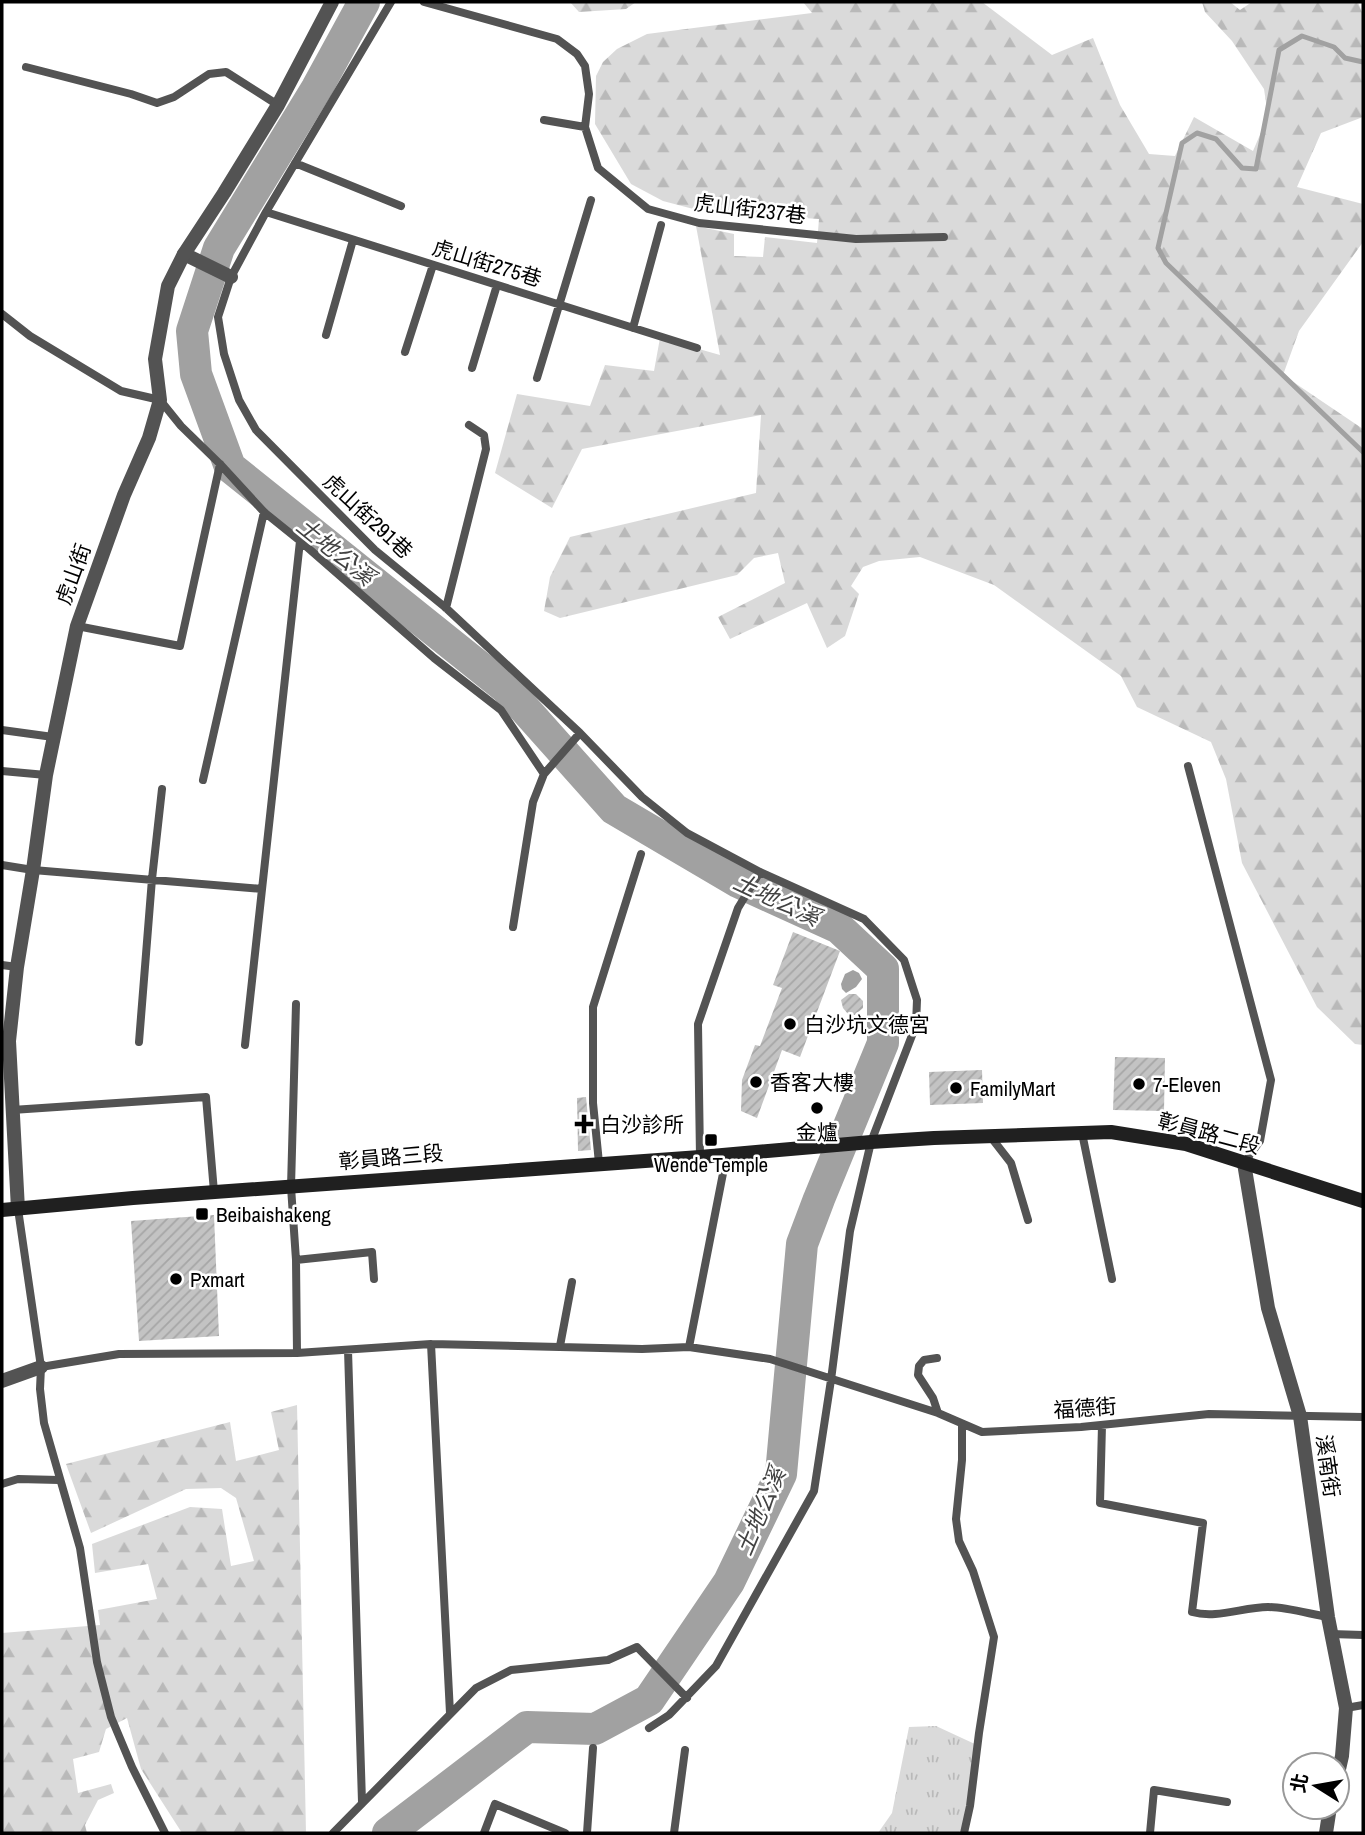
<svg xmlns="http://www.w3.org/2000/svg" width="1365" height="1835" font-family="'Archivo Narrow','Noto Sans TC',sans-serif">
<defs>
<pattern id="grass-tufts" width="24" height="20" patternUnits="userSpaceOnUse" patternTransform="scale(1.75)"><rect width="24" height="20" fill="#dadada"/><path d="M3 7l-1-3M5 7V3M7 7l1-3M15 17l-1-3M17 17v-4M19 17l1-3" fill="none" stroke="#b9b9b9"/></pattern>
<pattern id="forest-firs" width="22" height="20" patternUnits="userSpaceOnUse" patternTransform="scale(1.75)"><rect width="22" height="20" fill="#dadada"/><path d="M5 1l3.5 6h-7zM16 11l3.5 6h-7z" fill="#b9b9b9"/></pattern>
<pattern id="building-hatch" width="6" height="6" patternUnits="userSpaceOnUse" patternTransform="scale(1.75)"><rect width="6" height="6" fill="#c3c3c3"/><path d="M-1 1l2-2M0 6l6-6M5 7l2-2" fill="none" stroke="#a6a6a6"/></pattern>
</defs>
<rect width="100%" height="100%" fill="#fff"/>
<path fill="url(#grass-tufts)" d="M 936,1726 L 977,1745 L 968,1824 L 958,1833 L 878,1833 L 892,1813 L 909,1727 Z"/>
<path fill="url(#forest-firs)" d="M 570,2 L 636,2 L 626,9 L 579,12 Z
M 803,2 L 982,2 L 1052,55 L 1093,38 L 1120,105 L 1149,154 L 1175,156 L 1194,117 L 1253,151 L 1268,116 L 1264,89 L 1232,41 L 1205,12 L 1202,2 L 1230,2 L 1240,10 L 1252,2 L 1358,2 L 1363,15 L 1363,117 L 1321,133 L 1297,187 L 1363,204 L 1363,242 L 1299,331 L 1283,375 L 1363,429 L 1363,1045 L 1355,1044 L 1317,1007 L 1242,863 L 1226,779 L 1211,742 L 1137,707 L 1121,676 L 994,585 L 920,557 L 879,561 L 863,567 L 851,586 L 859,594 L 845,636 L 827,648 L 807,603 L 730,639 L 718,617 L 785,583 L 778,553 L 754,558 L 737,575 L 560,618 L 544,611 L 550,577 L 570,537 L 756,493 L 761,415 L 582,449 L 552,508 L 495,473 L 517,394 L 590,406 L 605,365 L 654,371 L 660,338 L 720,355 L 696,226 L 734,234 L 734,256 L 763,257 L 765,237 L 817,243 L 819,219 L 701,211 L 663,201 L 631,184 L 595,124 L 596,76 L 603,62 L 617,49 L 647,34 L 812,13 Z
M 297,1405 L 306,1833 L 182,1833 L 141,1769 L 127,1718 L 106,1729 L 99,1752 L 73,1759 L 78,1793 L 111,1784 L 114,1793 L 98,1800 L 85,1825 L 87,1833 L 2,1833 L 2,1633 L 100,1625 L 98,1610 L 157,1599 L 148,1564 L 95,1573 L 92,1544 L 190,1507 L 222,1509 L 231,1566 L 254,1561 L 236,1498 L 221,1488 L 186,1489 L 91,1533 L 66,1464 L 230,1422 L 236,1461 L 279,1450 L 271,1412 Z"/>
<path fill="#a1a1a1" d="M 853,970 L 859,973 L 862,979 L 856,987 L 846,993 L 842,989 L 841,984 L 845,974 Z"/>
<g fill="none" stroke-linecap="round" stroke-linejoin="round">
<path stroke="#a1a1a1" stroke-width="5" d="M 1363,62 L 1345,58 L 1334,47 L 1302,36 L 1279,50 L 1256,169 L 1242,168 L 1216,139 L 1197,133 L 1182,143 L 1158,248 L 1166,263 L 1363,452"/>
<path stroke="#a1a1a1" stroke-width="32" d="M 364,2 L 317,88 L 219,248 L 192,331 L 196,374 L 230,467 L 506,688 L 614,809 L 738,882 L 839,928 L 883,969 L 883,1043 L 819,1199 L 802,1244 L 781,1474 L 729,1582 L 649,1700 L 595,1729 L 527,1727 L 388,1833"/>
</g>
<path fill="url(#building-hatch)" d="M 793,932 L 840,951 L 800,1057 L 782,1050 L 757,1118 L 741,1111 L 742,1080 L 755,1045 L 760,1046 L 782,988 L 773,985 Z
M 849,994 L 856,994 L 863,1001 L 863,1008 L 855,1015 L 848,1014 L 843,1008 L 841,1000 Z
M 1115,1057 L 1165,1058 L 1164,1111 L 1113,1110 Z
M 982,1070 L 983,1103 L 930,1105 L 929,1072 Z
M 586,1097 L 591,1150 L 578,1151 L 577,1098 Z
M810 1108a7 7 0 1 1 14 0a7 7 0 1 1-14 0Z
M 214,1215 L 219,1336 L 139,1341 L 131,1221 Z"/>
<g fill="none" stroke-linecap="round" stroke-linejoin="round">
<path stroke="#535353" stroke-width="8" d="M 391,2 L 266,212 L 231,277 L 218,317 L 224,354 L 239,400 L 256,430 L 375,550 L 446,608 L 580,733 L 642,797 L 687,833 L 760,872 L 864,919 L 904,960 L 917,1000 L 916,1025 L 871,1142 L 850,1231 L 831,1380 L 814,1491 L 716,1666 L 669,1715 L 649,1728
M 424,2 L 557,39 L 577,54 L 585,66 L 589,94 L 585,127 L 598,168 L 648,209 L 699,223 L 856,239 L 944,237
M 26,67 L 131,94 L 157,103 L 174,97 L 209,74 L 226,72 L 278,105
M 544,120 L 585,127
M 295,163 L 401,206
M 266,212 L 697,348
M 2,314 L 30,336 L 121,391 L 160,400 L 181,426 L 220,464 L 264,512 L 300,541 L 434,658 L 501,710 L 544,774 L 580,733
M 633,328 L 661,225
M 326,335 L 353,240
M 405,352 L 433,265
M 472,368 L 497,285
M 537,378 L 591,200
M 446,608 L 486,449 L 484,435 L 469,425
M 77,626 L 180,646 L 220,464
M 2,730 L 53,737
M 1188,766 L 1271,1080 L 1260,1141 L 1244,1163
M 2,771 L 46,775
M 203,780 L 264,512
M 2,865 L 33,870 L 262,889
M 513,927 L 533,802 L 544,774
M 2,965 L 17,967
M 296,1004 L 291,1187 L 296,1260 L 297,1353
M 139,1042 L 152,879 L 162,789
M 245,1045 L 300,541
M 12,1110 L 206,1097 L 214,1192
M 1082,1133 L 1112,1279
M 990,1136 L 1011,1163 L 1028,1220
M 700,1157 L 698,1024 L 738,908 L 760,872
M 599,1163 L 593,1103 L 593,1007 L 641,854
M 18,1209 L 41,1367 L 40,1389 L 44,1423 L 80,1548 L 97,1662 L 111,1717 L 132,1767 L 165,1833
M 296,1260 L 372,1252 L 374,1279
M 431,1344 L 450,1713
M 560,1346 L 572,1282
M 689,1347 L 727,1153
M 348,1350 L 362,1802
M 937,1358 L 924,1360 L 919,1366 L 918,1375 L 933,1398 L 938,1413
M 41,1367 L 119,1354 L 297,1353 L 431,1344 L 642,1349 L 689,1347 L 770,1359 L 938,1413 L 982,1432 L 1081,1427 L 1209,1414 L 1363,1417
M 962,1424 L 962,1460 L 956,1519 L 959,1541 L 973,1571 L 994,1637 L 979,1733 L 970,1806 L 964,1833
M 1102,1425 L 1100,1503 L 1203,1523 L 1192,1612 C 1217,1619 1243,1607 1268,1607 C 1286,1607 1310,1614 1328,1617
M 2,1484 L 18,1479 L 59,1480
M 1331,1634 L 1363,1635
M 1346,1708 L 1363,1705
M 333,1833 L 476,1688 L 511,1670 L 608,1660 L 637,1647 L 687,1698
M 484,1833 L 495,1804 L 565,1833
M 587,1833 L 593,1748
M 674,1833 L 685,1750
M 1150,1833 L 1154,1790 L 1227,1802"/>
<path stroke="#535353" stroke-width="14" d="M 184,254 L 231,277
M 2,1381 L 41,1367"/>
<path stroke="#535353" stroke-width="14" d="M 1244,1163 L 1268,1308 L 1300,1416 L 1328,1617 L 1346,1708 L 1342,1756 L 1337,1778
M 18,1209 L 9,1041 L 17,967 L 33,870 L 46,775 L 77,626 L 124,495 L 149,438 L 160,400 L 155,359 L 168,286 L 184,254 L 224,193 L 278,105 L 332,2
M 1326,1833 L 1330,1807"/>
<path stroke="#202020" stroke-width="14" d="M 2,1210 L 133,1198 L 700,1157 L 871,1142 L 934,1138 L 1111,1132 L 1186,1144 L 1363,1201"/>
</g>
<g fill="#000" stroke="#fff" stroke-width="2.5">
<circle cx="790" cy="1024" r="7"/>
<circle cx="756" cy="1082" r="7"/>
<circle cx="1139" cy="1084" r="7"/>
<circle cx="956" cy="1088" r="7"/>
<circle cx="817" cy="1108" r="7"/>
<path d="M580.5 1113.5h7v7h7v7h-7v7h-7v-7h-7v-7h7z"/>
<rect x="704" y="1133" width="14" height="14" rx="3.5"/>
<rect x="195" y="1207" width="14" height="14" rx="3.5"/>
<circle cx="176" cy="1279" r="7"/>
</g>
<g text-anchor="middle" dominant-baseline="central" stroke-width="5" stroke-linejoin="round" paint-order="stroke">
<g font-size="21" fill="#000" stroke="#fff">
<text transform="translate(750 209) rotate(7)">虎山街237巷</text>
<text transform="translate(487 263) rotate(17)">虎山街275巷</text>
<text transform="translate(368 516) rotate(43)">虎山街291巷</text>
<text transform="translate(73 574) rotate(-70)">虎山街</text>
<text transform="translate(1209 1133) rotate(15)">彰員路二段</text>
<text transform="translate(391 1157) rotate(-5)">彰員路三段</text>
<text transform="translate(1085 1408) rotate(-4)">福德街</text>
<text transform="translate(1328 1466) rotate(82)">溪南街</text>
</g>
<g font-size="21" fill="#000" stroke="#fff" text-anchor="start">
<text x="804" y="1024">白沙坑文德宮</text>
<text x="770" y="1082">香客大樓</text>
<text x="1153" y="1084">7-Eleven</text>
<text x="970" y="1088">FamilyMart</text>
<text x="600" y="1124">白沙診所</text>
<text x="817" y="1132" text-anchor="middle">金爐</text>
<text x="711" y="1164" text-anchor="middle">Wende Temple</text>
<text x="216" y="1214">Beibaishakeng</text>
<text x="190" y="1279">Pxmart</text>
</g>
<g font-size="23" font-style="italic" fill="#424242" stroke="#fff">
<text transform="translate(336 551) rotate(39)">土地公溪</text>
<text transform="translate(777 899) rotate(25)">土地公溪</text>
<text transform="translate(760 1511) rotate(-67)">土地公溪</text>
</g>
</g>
<rect width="1365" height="1835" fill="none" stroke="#000000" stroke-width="7"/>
<g transform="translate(1316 1786) rotate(281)"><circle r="33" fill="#ffffff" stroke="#999999" stroke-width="2"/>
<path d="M0-5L12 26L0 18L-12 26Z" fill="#000000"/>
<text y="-10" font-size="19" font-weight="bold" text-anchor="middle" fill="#000000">北</text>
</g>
</svg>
